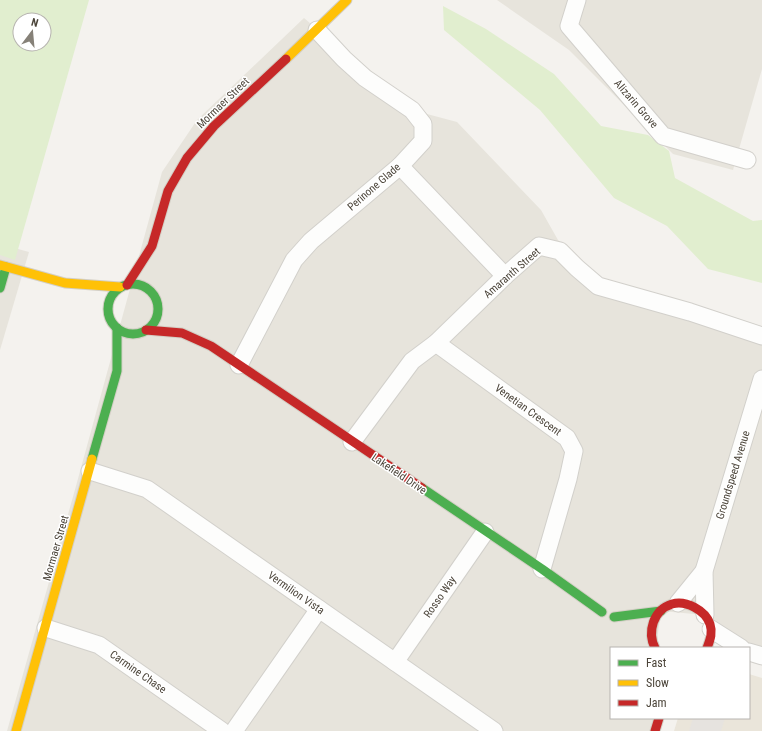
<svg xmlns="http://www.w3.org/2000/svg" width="762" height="731" font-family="'Roboto Condensed',sans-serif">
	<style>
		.residential { fill: #e7e4dc }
		.education { fill: #eae5da }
		.green { fill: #e1eecf; fill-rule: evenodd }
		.parking { fill: #e6e3df }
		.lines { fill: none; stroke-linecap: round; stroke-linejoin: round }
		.street-casing { stroke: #d2d0cb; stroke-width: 19 }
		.fast-casing { stroke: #d3cfc5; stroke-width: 11 }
		.slow-casing { stroke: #d3cfc5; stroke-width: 11 }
		.jam-casing { stroke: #d3cfc5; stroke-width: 11 }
		.street { stroke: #fdfdfc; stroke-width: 17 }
		.fast { stroke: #4caf50; stroke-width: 9 }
		.slow { stroke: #ffc107; stroke-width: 9 }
		.jam { stroke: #c62828; stroke-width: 9 }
		.labels { text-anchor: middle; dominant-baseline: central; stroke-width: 3; stroke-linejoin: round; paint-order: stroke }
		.street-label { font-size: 11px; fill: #4b4439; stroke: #fff }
	</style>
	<rect width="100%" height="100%" fill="#f4f2ee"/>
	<g class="residential">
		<polygon points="497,0 762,0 762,69 733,170 673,154 569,50"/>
		<polygon points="304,18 412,110 457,122 541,210 558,240 598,286 762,336 762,656 705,615 661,611 656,648 611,648 611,718 659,718 655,731 7,731 76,486 162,172 197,120"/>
		<polygon points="0,244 29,252 0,350"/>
	</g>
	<polygon class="education" points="749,674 762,678 762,731 674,731 678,718 749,718"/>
	<g class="green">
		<path d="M0 0H89L15 260 0 255ZM20 20H44V44H20Z"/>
		<polygon points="443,6 486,29 554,74 601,126 648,135 669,151 675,178 753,221 762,220 762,283 708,269 667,226 614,198 540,110 444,30"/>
	</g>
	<polygon class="parking" points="693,718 725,718 721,731 689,731"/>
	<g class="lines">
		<defs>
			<g id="street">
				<polyline points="577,0 569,26 663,136 747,160"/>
				<polyline points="400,166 505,276"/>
				<polyline points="436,343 567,438 574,451 568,479 542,569"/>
				<polyline points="239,365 294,260 311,241 400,166 423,141 423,124 412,110 365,78 344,59 317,30"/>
				<polyline points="352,442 412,361 436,343 505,276 539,246 560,251 577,268 598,286 690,312 762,336"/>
				<polyline points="90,471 147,489 494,731"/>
				<polyline points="678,603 704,571"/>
				<polyline points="705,615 704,571 762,379"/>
				<polyline points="46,628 99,645 222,731"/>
				<polyline points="711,629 741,648"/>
				<polyline points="749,652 762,656"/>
				<polyline points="395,662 485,532"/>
				<polyline points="234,731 319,609"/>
			</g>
			<g id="fast">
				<circle cx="133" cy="309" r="25"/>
				<polyline points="0,288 6,267"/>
				<polyline points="92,459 117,371 117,328"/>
				<polyline points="422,488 542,569 602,612"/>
				<polyline points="614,617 661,611"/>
			</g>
			<g id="slow">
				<polyline points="286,59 347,0"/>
				<polyline points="0,265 65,283 120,287"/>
				<polyline points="16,731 92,459"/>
			</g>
			<g id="jam">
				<polyline points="127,285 152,246 168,191 187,158 214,126 286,59"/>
				<polyline points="146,330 182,333 211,346 422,488"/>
				<path d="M655 648C647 632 653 610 672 604 686 600 705 610 710 624 713 633 710 640 707 648"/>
				<polyline points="655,731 659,718"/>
			</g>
		</defs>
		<use href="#street" class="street-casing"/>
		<use href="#fast" class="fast-casing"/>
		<use href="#slow" class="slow-casing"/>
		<use href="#jam" class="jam-casing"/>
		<use href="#street" class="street"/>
		<use href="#fast" class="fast"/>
		<use href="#slow" class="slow"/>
		<use href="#jam" class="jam"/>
	</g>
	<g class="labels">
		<g class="street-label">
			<text transform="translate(223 103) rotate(-44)">Mormaer Street</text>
			<text transform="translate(636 104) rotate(49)">Alizarin Grove</text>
			<text transform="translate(374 187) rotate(-41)">Perinone Glade</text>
			<text transform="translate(512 273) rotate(-41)">Amaranth Street</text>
			<text transform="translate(528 410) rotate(36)">Venetian Crescent</text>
			<text transform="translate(399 474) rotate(34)">Lakefield Drive</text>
			<text transform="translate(733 475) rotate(-73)">Groundspeed Avenue</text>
			<text transform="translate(56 548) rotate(-74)">Mormaer Street</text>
			<text transform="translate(296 593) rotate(35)">Vermilion Vista</text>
			<text transform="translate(440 597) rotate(-55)">Rosso Way</text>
			<text transform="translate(138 672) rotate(35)">Carmine Chase</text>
		</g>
	</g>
	<rect x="610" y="647" width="140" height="72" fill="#ffffff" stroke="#b7b4b0"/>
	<rect x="618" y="660" width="20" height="6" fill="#4caf50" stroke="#b7b4b0"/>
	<text x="646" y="667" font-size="12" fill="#4b4439">Fast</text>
	<rect x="618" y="680" width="20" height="6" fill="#ffc107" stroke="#b7b4b0"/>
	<text x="646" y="687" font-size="12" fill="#4b4439">Slow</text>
	<rect x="618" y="700" width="20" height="6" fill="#c62828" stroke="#b7b4b0"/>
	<text x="646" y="707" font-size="12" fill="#4b4439">Jam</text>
	<g transform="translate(32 32) rotate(16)"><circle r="19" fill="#ffffff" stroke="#b7b4b0"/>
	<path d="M0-3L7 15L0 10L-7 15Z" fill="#868178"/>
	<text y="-6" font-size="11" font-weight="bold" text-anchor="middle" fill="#4b4439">N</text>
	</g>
</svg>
